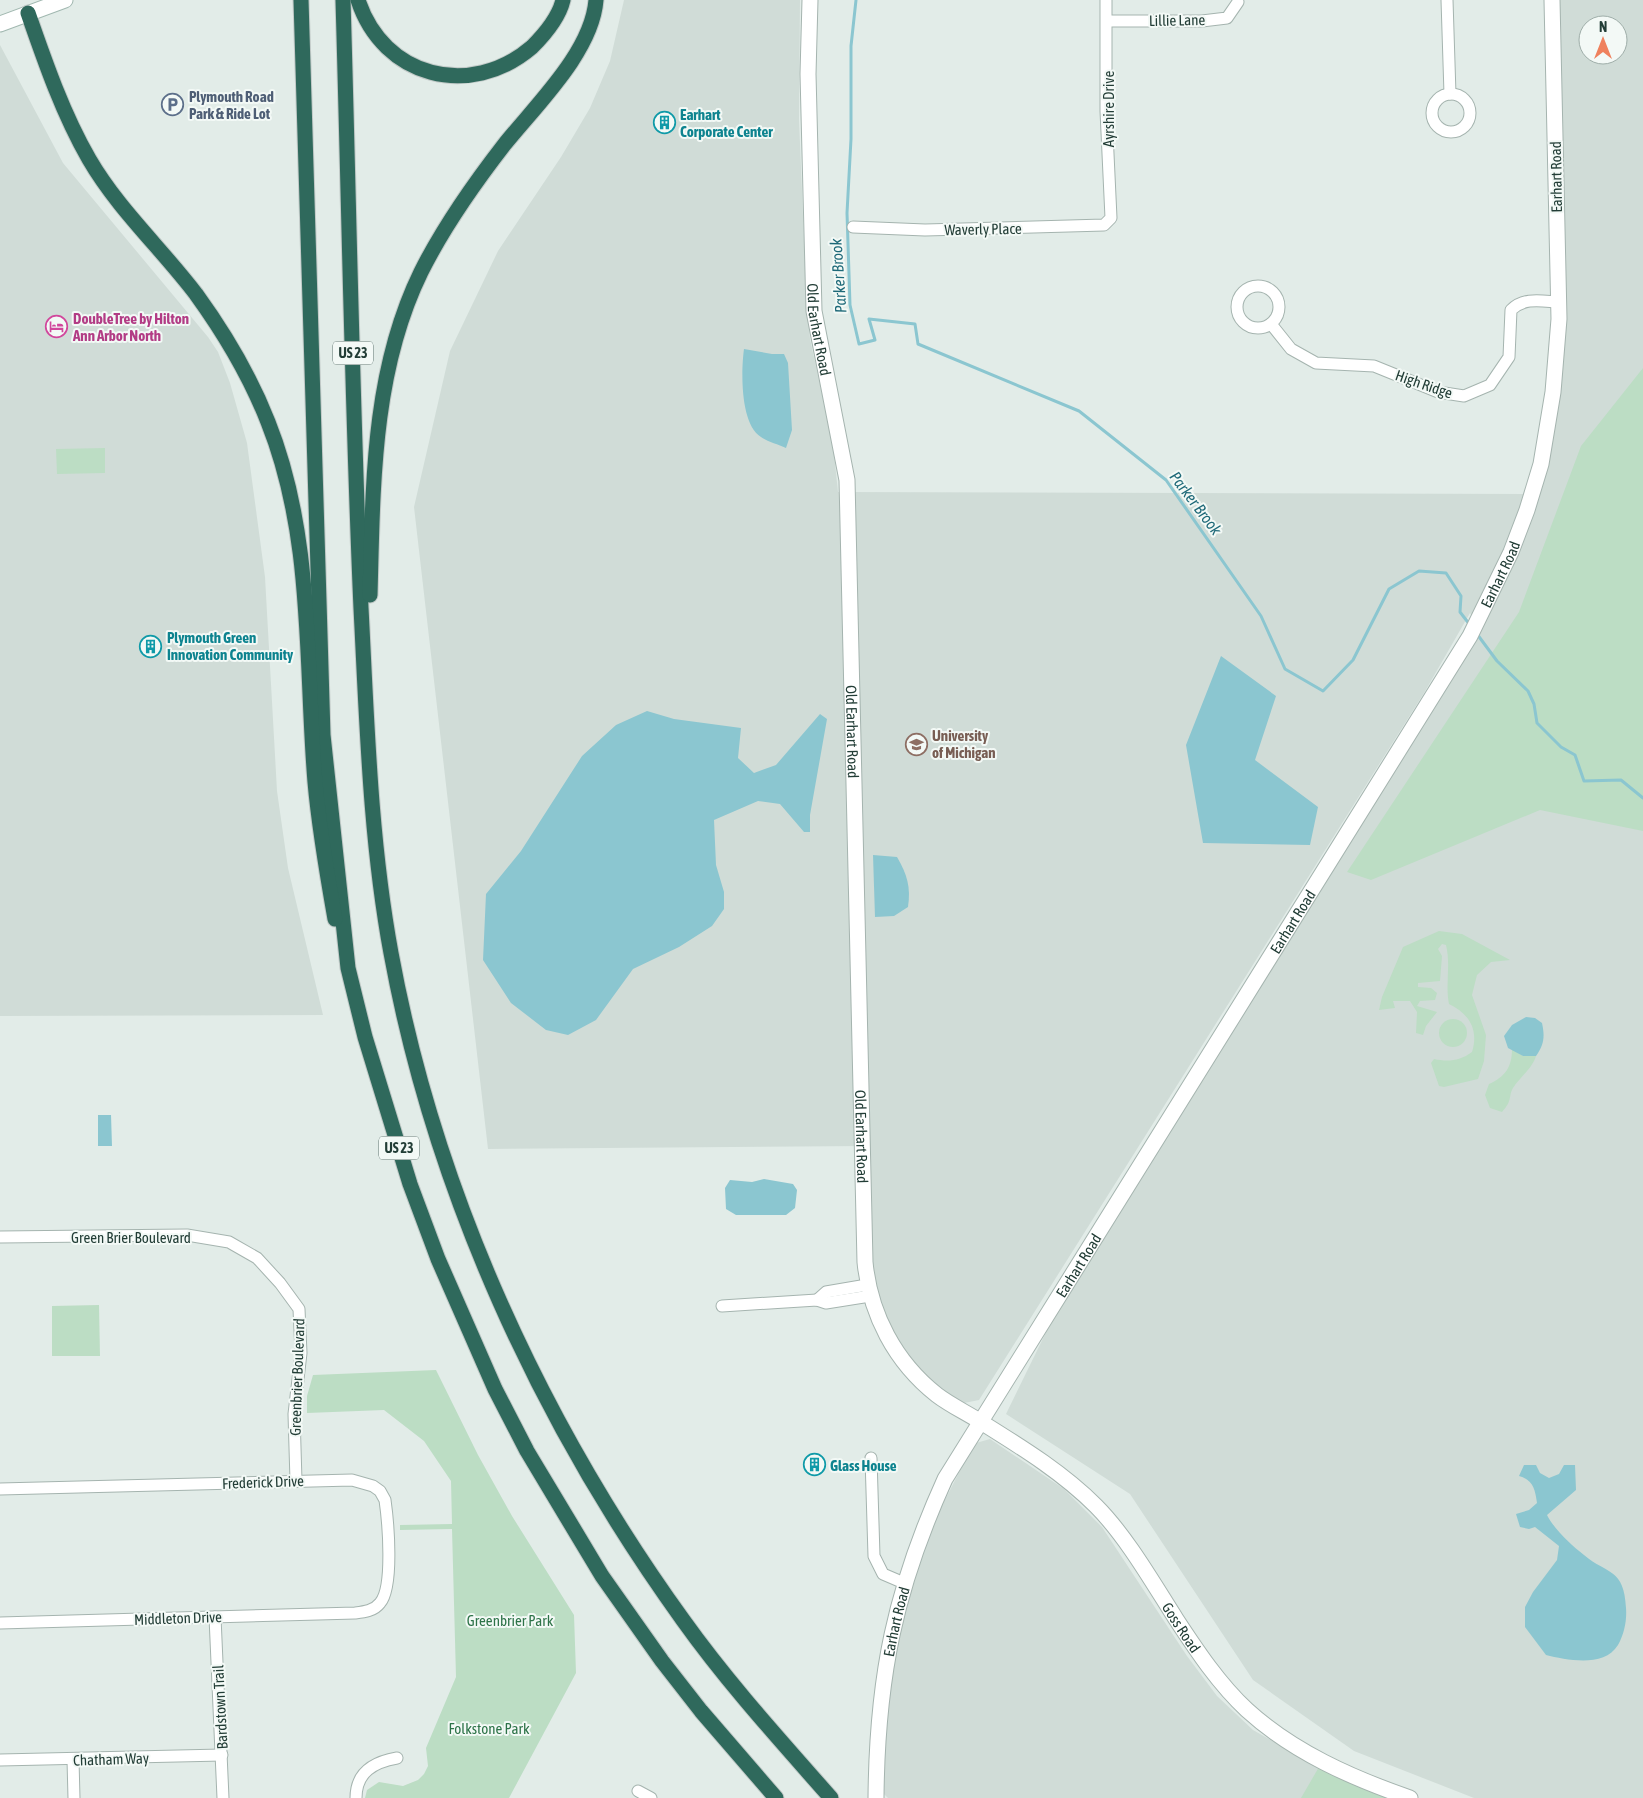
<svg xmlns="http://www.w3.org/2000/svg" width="1643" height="1798" font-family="'Asap Condensed',sans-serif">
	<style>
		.built { fill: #d0dcd7; fill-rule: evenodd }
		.green { fill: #bcddc4 }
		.water { fill: #8bc6d0 }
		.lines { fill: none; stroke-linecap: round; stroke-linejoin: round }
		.stream { stroke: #8bc6d0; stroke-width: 3 }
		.minor-casing { stroke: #a5b4af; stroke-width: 13 }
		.tertiary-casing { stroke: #a5b4af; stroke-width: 17 }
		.secondary-casing { stroke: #a1b8b0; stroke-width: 17 }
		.motorway-casing { stroke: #c1c9c7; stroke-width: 17 }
		.minor { stroke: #fff; stroke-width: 11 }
		.tertiary { stroke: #fff; stroke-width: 15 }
		.secondary { stroke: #fff; stroke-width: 15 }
		.motorway { stroke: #2f695c; stroke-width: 15 }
		.labels { text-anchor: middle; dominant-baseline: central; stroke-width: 4; stroke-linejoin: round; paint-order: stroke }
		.shield { fill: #f3f9f6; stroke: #617570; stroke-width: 1 }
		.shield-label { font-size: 14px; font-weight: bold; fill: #223d36 }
		.street-label { font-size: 15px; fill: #223d36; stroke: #f3f9f6 }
		.service-label { font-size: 15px; font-weight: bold; fill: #4e5e75; stroke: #f3f9f6; text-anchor: start }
		.culture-label { font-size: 15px; font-weight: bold; fill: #0d838f; stroke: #f3f9f6; text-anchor: start }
		.hotel-label { font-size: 15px; font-weight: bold; fill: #b23c85; stroke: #f3f9f6; text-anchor: start }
		.education-label { font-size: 15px; font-weight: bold; fill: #785e54; stroke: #f3f9f6; text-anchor: start }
		.park-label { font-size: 15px; fill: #2d7348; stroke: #f3f9f6 }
		.water-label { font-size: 16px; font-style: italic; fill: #1e6978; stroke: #f3f9f6 }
	</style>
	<rect width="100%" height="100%" fill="#e2ece8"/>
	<g class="built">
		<path d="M624 0H800L799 119 806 289 810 339 833 444 838 492 1536 494 1558 385 1556 0H1643V1798H1474L1354 1751 1253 1680 1130 1494 1006 1414 1054 1316 1480 631 1470 613 1424 693 979 1400 964 1403 935 1387 894 1340 873 1289 865 1146 488 1149 414 507 450 351 498 251 561 157 590 108 610 61ZM1588 25H1618V55H1588Z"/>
		<polygon points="0,45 63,163 208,337 218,352 230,383 247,443 265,577 277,791 288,868 323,1015 0,1016"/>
		<polygon points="990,1439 1064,1489 1102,1527 1187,1656 1217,1696 1253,1730 1319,1767 1390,1798 888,1798 882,1792 883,1733 895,1642 930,1529 968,1455 976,1443"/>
	</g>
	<g class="green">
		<polygon points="1643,368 1643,831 1540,810 1371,880 1347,872 1519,612 1581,446"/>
		<polygon points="105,448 105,473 57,474 56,449"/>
		<path d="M1439 931 1462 934 1510 960 1491 962 1477 975 1472 995 1486 1035 1484 1061 1478 1079 1444 1087 1439 1086 1431 1063 1434 1059C1448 1062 1460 1061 1472 1052 1479 1029 1469 1014 1449 1004 1445 984 1451 966 1446 945L1442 944 1438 949 1442 956 1440 981 1418 983V987L1431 988 1437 993 1435 1000 1420 1001 1417 1006 1437 1012 1426 1026 1423 1035 1416 1033 1417 1012 1410 1001H1393L1395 1008 1379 1010 1382 997 1403 947Z"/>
		<circle cx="1453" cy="1033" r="14"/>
		<path d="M1512 1049 1523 1056H1536C1532 1069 1520 1077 1513 1088 1508 1097 1513 1100 1502 1112L1490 1108 1485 1095 1489 1084C1505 1077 1512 1067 1512 1049Z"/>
		<polygon points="99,1305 100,1356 52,1356 52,1306"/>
		<polygon points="436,1370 478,1455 512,1516 574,1615 576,1673 509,1798 365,1798 367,1790 379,1782 403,1786 418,1780 424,1774 428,1766 426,1748 456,1677 452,1529 400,1530 400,1525 452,1524 451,1481 424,1441 384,1410 307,1413 307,1396 313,1375"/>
		<polygon points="1319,1767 1390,1798 1301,1798"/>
	</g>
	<g class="water">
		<path d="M744 349 772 354H784L788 363 792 430 786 448C778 444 768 442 761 437 740 424 741 371 744 349Z"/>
		<polygon points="1221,656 1276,696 1255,760 1318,807 1310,845 1203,843 1186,745"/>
		<polygon points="647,711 674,719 741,728 738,758 754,773 776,765 820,714 827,719 810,815 810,832 804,832 780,804 758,801 714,820 716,865 724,892 724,909 712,926 679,947 633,969 596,1020 568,1035 546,1030 511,1003 483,960 486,894 521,851 582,756 616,725"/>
		<path d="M873 855 897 857C907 874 911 887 908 907L894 916 875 917Z"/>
		<path d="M1526 1017 1535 1018 1542 1023C1545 1037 1544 1045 1536 1056H1523L1508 1048 1504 1036 1512 1025Z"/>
		<polygon points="98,1115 111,1115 112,1146 98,1146"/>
		<polygon points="764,1179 793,1184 797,1190 795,1208 786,1215 736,1215 726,1209 725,1188 730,1180 752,1182"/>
		<path d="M1524 1465H1536L1540 1473 1549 1478 1559 1474 1564 1465H1575L1576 1490 1547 1515C1554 1529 1571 1545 1584 1555 1608 1575 1624 1568 1626 1608 1627 1621 1624 1634 1618 1645 1604 1668 1567 1660 1546 1655L1525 1627V1607L1533 1592 1557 1560 1559 1546 1535 1527 1529 1529 1520 1527 1516 1514 1529 1510 1537 1503C1535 1489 1533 1480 1519 1476Z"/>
	</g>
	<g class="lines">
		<g class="stream">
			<polyline points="856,0 851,46 851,139 847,213 850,305 859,344 875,340 869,319 915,324 918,344 1079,411 1166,480 1261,616 1285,669 1323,691 1353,660 1389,589 1419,571 1446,573 1461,596 1460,612 1470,625"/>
			<polyline points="1477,634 1497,661 1528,691 1534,704 1537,723 1561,747 1575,755 1584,781 1621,780 1643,798"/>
		</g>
		<defs>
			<g id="minor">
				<polyline points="1447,0 1450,94"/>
				<polyline points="1107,21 1202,21 1227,18 1238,2"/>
				<circle cx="1451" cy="113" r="19"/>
				<polyline points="853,227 925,230 1104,225 1111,218 1106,111 1106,0"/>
				<circle cx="1258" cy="307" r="21"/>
				<path d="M1271 324 1291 349 1316 363 1374 366 1438 392 1464 396 1490 385 1509 357 1511 310C1524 297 1541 301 1558 302"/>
				<polyline points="0,1237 187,1235 229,1242 257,1258 280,1283 299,1309 301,1353 294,1414 296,1481"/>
				<polyline points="817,1300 826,1292 867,1285"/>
				<polyline points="722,1306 817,1300 826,1303 870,1296"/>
				<polyline points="871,1458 874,1556 883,1574 904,1583"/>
				<path d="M0 1489 352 1480 373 1486 380 1491 385 1500C388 1521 394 1587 380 1603 374 1611 364 1612 355 1613L0 1623"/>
				<polyline points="215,1617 223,1798"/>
				<polyline points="0,1760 222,1755"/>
				<polyline points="73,1760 74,1798"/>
				<polyline points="638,1791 651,1798"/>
				<path d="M356 1798C356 1772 374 1762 397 1758"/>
			</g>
			<g id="tertiary">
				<path id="s1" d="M810 0 808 74 814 311 847 480 865 1262C870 1314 895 1362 937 1395 950 1405 967 1413 981 1422 1021 1447 1062 1472 1096 1506 1126 1536 1153 1583 1176 1619 1197 1651 1219 1684 1247 1710 1293 1752 1352 1778 1410 1798"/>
				<path id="s2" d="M876 1798C877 1677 895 1589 945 1479L1470 636 1511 552 1527 510 1541 464 1553 392 1559 319 1552 0"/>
			</g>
			<polyline id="secondary" points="0,24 65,0"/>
			<g id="motorway">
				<polyline points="301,0 323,735 348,968 365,1037 410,1184 438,1259 495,1389 527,1451 602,1576 662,1661 701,1711 776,1798"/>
				<path d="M343 0C349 203 352 405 361 608 367 723 370 839 391 953 435 1193 541 1423 683 1620 728 1683 780 1740 831 1798"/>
				<path d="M358 0C383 77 470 100 532 47 544 35 559 17 563 0"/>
				<path d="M28 13C45 62 63 114 89 159 118 209 161 248 196 294 225 334 250 376 268 422 314 537 305 662 315 782 319 828 327 874 335 919"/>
				<path d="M370 595C373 486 372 372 421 272 444 226 473 185 504 145 536 105 592 52 596 0"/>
			</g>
		</defs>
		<use href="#minor" class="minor-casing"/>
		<use href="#tertiary" class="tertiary-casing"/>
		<use href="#secondary" class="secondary-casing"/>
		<use href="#motorway" class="motorway-casing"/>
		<use href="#minor" class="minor"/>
		<use href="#tertiary" class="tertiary"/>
		<use href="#secondary" class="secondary"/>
		<use href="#motorway" class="motorway"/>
	</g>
	<defs>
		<symbol id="parking-ring" viewBox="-11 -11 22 22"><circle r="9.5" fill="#f3f9f6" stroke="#5c6f8a" stroke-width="1.5"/><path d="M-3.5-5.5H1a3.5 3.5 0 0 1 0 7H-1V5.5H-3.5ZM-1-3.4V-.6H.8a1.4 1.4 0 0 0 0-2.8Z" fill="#5c6f8a"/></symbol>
		<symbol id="building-ring" viewBox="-11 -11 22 22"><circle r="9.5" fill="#f3f9f6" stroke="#0f9aa8" stroke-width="1.5"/><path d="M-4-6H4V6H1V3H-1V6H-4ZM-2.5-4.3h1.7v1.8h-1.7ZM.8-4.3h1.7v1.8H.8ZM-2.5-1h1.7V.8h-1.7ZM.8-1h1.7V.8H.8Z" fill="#0f9aa8"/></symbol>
		<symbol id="hotel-ring" viewBox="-11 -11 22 22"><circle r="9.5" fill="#f3f9f6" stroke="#d1479c" stroke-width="1.5"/><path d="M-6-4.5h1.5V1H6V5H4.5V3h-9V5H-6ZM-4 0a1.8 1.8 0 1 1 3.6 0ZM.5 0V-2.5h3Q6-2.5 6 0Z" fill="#d1479c"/></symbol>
		<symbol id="university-ring" viewBox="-11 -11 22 22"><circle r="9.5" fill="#f3f9f6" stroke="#8d6e63" stroke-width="1.5"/><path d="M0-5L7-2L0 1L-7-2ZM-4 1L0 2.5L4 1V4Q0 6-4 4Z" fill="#8d6e63"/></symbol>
	</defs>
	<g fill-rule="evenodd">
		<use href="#parking-ring" x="160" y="92" width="25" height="25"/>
		<use href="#building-ring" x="652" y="110" width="25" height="25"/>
		<use href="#hotel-ring" x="44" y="314" width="25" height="25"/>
		<use href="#building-ring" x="138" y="634" width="25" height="25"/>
		<use href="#university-ring" x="904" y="732" width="25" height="25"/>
		<use href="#building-ring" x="802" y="1452" width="25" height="25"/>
	</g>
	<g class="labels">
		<g class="shield">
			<rect x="333" y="341.5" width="40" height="23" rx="4"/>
			<rect x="379" y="1136.5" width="40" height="23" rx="4"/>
		</g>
		<g class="shield-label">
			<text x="353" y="353">US 23</text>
			<text x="399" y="1148">US 23</text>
		</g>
		<g class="street-label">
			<text transform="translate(1177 20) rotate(-1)">Lillie Lane</text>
			<text transform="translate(1108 109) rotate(-90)">Ayrshire Drive</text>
			<text transform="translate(1556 177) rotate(-91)">Earhart Road</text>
			<text transform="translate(983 229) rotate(-1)">Waverly Place</text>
			<text stroke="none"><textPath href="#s1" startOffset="330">Old Earhart Road</textPath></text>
			<text transform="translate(1424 384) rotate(19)">High Ridge</text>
			<text stroke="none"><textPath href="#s2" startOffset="1391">Earhart Road</textPath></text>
			<text stroke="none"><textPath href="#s1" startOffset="735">Old Earhart Road</textPath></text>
			<text stroke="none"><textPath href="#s2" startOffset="986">Earhart Road</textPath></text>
			<text stroke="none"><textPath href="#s1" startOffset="1140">Old Earhart Road</textPath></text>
			<text x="131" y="1237">Green Brier Boulevard</text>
			<text stroke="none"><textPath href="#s2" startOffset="581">Earhart Road</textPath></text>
			<text transform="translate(297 1377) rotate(-88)">Greenbrier Boulevard</text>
			<text transform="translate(263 1482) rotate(-2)">Frederick Drive</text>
			<text transform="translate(178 1618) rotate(-2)">Middleton Drive</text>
			<text stroke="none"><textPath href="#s2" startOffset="178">Earhart Road</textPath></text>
			<text stroke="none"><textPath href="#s1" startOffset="1764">Goss Road</textPath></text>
			<text transform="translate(220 1707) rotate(-93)">Bardstown Trail</text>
			<text transform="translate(111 1759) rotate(-2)">Chatham Way</text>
		</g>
		<g class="service-label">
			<text x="189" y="96">Plymouth Road<tspan x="189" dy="17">Park &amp; Ride Lot</tspan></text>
		</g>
		<g class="culture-label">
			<text x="680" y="114">Earhart<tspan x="680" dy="17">Corporate Center</tspan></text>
			<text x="167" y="637">Plymouth Green<tspan x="167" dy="17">Innovation Community</tspan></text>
			<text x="830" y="1465">Glass House</text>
		</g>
		<g class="hotel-label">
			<text x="73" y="318">DoubleTree by Hilton<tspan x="73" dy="17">Ann Arbor North</tspan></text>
		</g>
		<g class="education-label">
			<text x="932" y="735">University<tspan x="932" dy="17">of Michigan</tspan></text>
		</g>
		<g class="park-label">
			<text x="510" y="1620">Greenbrier Park</text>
			<text x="489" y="1728">Folkstone Park</text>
		</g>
		<g class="water-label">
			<text transform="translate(838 276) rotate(-94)">Parker Brook</text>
			<text transform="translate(1196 503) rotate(53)">Parker Brook</text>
		</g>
	</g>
	<g transform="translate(1603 40)"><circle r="24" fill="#f3f9f6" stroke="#9faea9"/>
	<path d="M0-4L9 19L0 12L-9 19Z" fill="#ef815d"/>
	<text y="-8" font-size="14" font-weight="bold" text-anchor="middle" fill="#223d36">N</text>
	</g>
</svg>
